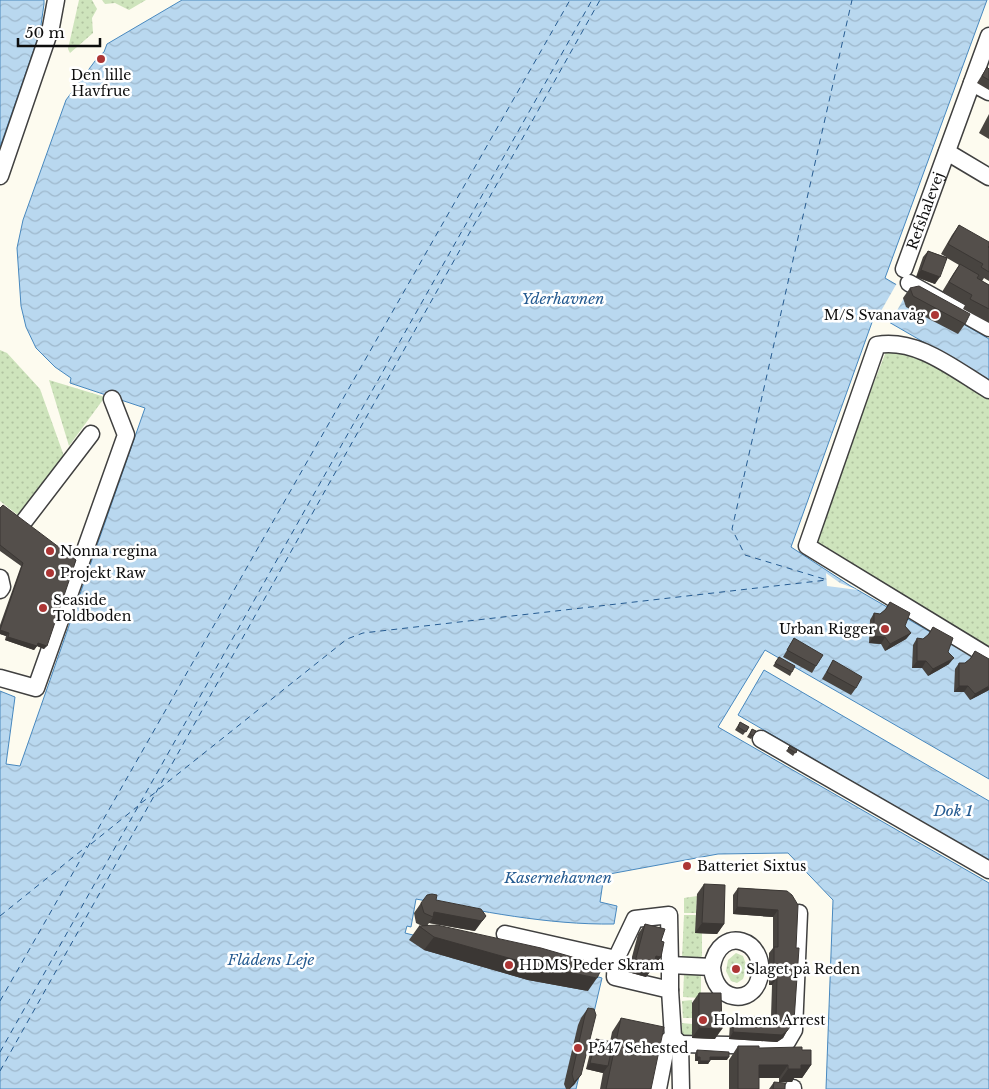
<svg xmlns="http://www.w3.org/2000/svg" width="989" height="1089" font-family="'Libre Baskerville',serif">
	<style>
		.grass { fill: url(#grass-dots) }
		.water { fill: url(#water-waves); stroke: #4888be }
		.pier { fill: #fdfbef }
		.lines { fill: none; stroke-linecap: round; stroke-linejoin: round }
		.ferry { stroke: #255b91; stroke-width: 1; stroke-dasharray: 6 5; stroke-linecap: butt }
		.minor-casing { stroke: #404040; stroke-width: 19 }
		.minor { stroke: #fff; stroke-width: 16 }
		.wall { fill: #484440 }
		.shaded-wall { fill: #3b3734 }
		.building { fill: #544f4b; stroke: #3b3734 }
		.poi-dot { fill: #ad3635; stroke: #fff; stroke-width: 2 }
		.labels { text-anchor: middle; dominant-baseline: central; stroke-width: 5; stroke-linejoin: round; paint-order: stroke }
		.poi-label { font-size: 14px; fill: #0d0d0d; stroke: #fff; text-anchor: start }
		.street-label { font-size: 14px; fill: #0d0d0d; stroke: #fff }
		.water-label { font-size: 15px; font-style: italic; fill: #255b91; stroke: #fff }
	</style>
	<defs>
		<pattern id="grass-dots" width="8" height="8" patternUnits="userSpaceOnUse" patternTransform="scale(1.25)"><rect width="8" height="8" fill="#cee4bc"/><path d="M2 2h.1M6 6h.1" fill="none" stroke="#b0c2a0" stroke-width="1.8" stroke-linecap="round"/></pattern>
		<pattern id="water-waves" width="16" height="10" patternUnits="userSpaceOnUse" patternTransform="scale(1.25)"><rect width="16" height="10" fill="#b9d8ef"/><path d="M0 5q4-4 8 0t8 0" fill="none" stroke="#9eb8cc"/></pattern>
	</defs>
	<rect width="100%" height="100%" fill="#fdfbef"/>
	<g class="grass">
		<polygon points="79,0 92,0 97,9 92,18 93,33 70,53 68,49"/>
		<polygon points="102,0 146,0 129,10 115,3 105,4"/>
		<polygon points="887,349 910,349 989,396 989,649 815,544 815,534"/>
		<polygon points="0,350 7,353 40,389 64,456 19,516 0,501"/>
		<polygon points="49,380 105,397 69,446"/>
		<polygon points="697,896 696,913 684,913 684,898"/>
		<polygon points="684,915 696,915 702,934 702,956 700,959 682,958"/>
		<polygon points="736,953 743,956 747,967 743,979 737,983 731,981 726,971 728,960"/>
		<polygon points="684,974 701,974 701,998 683,997"/>
		<polygon points="692,1000 692,1018 683,1018 682,1001"/>
		<polygon points="682,1023 692,1024 692,1038 682,1038"/>
	</g>
	<g class="water">
		<polygon points="0,0 44,0 44,4 40,32 0,147"/>
		<path d="M182 0H987L885 278 989 339V380L875 314 791 547 849 585 989 666V779L765 650 718 727 989 883V1089H826L833 900 788 853 718 854 604 875 600 902 617 906 614 924C547 925 481 911 416 899L411 927 407 926 405 933 417 936 422 929 602 978 576 1089H0V691L15 697 6 764 20 766 145 408 70 383 71 378 55 367 36 348 26 327 21 306 17 248 23 220 66 100 98 57 104 52 107 44Z"/>
		<polygon points="764,670 989,801 989,861 738,715"/>
	</g>
	<g class="pier">
		<polygon points="897,283 909,289 889,325 877,318"/>
		<polygon points="826,573 840,583 858,590 827,586"/>
	</g>
	<g class="lines">
		<g class="ferry">
			<polyline points="824,579 745,555 732,529 852,0"/>
			<polyline points="159,789 347,639 363,633 827,580"/>
			<polyline points="141,803 156,792"/>
			<polyline points="91,844 138,806"/>
			<polyline points="0,916 87,846"/>
			<polyline points="0,1001 570,0"/>
			<polyline points="0,1052 592,0"/>
			<polyline points="0,1071 600,0"/>
		</g>
		<defs>
			<g id="minor">
				<polyline points="972,83 989,92"/>
				<polyline points="947,152 989,177"/>
				<polyline points="0,176 51,27 56,0"/>
				<path id="s1" d="M904 269 989 36"/>
				<polyline points="909,283 989,328"/>
				<path d="M989 390C955 370 918 338 877 345L807 546 989 657"/>
				<polyline points="22,524 91,434"/>
				<polyline points="0,578 2,587 0,590"/>
				<polyline points="0,678 36,688 126,435 112,399"/>
				<polyline points="761,739 989,870"/>
				<polyline points="505,934 616,959"/>
				<polyline points="670,965 669,915 635,919 616,959 615,977 670,990 673,1037 680,1044 681,1089"/>
				<path d="M670 990V965L712 967C719 923 769 939 759 979 752 1006 714 1002 712 967"/>
				<polyline points="680,1044 779,1046 787,1042 794,1030 799,913"/>
				<polyline points="658,1089 667,1042 673,1037"/>
				<polyline points="793,1089 793,1088"/>
			</g>
		</defs>
		<use href="#minor" class="minor-casing"/>
		<use href="#minor" class="minor"/>
	</g>
	<g class="wall">
		<polygon points="987,67 989,69 989,90 977,83"/>
		<polygon points="989,114 989,139 979,133"/>
		<polygon points="959,225 989,248 989,281 984,278 982,281 989,285 989,323 963,309 965,305 942,292 953,274 959,265 947,258 935,284 916,277 923,257 928,251 946,257 941,254 952,235"/>
		<polygon points="910,288 965,324 958,334 906,307 903,298"/>
		<polygon points="0,508 76,560 44,649 37,646 34,650 5,640 6,636 0,634 0,625 21,566 0,551"/>
		<polygon points="890,602 905,626 911,633 906,639 885,651 881,644 869,643 870,620 874,613 880,614 884,611"/>
		<polygon points="933,627 948,652 949,664 928,676 922,668 912,668 913,645 917,638 923,639 927,636"/>
		<polygon points="794,638 816,666 812,673 783,657"/>
		<polygon points="975,651 989,690 970,700 964,692 954,692 955,669 959,663 965,663 969,660"/>
		<polygon points="779,657 792,672 790,676 773,666"/>
		<polygon points="833,660 856,688 851,695 822,679"/>
		<polygon points="740,722 749,727 743,735 735,730"/>
		<polygon points="752,729 756,731 751,739 747,737"/>
		<polygon points="790,746 797,750 793,756 786,751"/>
		<polygon points="704,884 724,924 717,934 695,933 697,894"/>
		<polygon points="738,888 787,891 787,1031 783,1038 777,1042 729,1039 730,1022 734,1016 771,1017 772,985 769,985 769,953 773,948 773,917 733,914 733,895"/>
		<polygon points="436,900 475,931 429,923 427,926 588,991 528,980 424,950 409,940 419,926 422,926 416,923 414,913 421,903"/>
		<polygon points="645,924 661,941 661,957 646,977 628,972 638,934"/>
		<polygon points="699,993 715,1039 692,1038 692,1003"/>
		<polygon points="588,1008 581,1075 570,1089 566,1089 564,1084 578,1025 581,1018"/>
		<polygon points="621,1018 651,1089 600,1089 603,1073 586,1069 592,1045 596,1039 610,1042 612,1032"/>
		<polygon points="738,1046 759,1048 802,1050 811,1065 802,1078 794,1078 792,1082 779,1082 779,1078 759,1078 759,1089 729,1089 729,1060"/>
		<polygon points="697,1050 727,1060 710,1060 708,1064 698,1064 698,1061 695,1061 695,1054"/>
		<polygon points="774,1082 785,1089 769,1089"/>
	</g>
	<g class="shaded-wall">
		<polygon points="921,270 940,277 935,284 916,277"/>
		<polygon points="0,630 9,633 6,636 0,634"/>
		<polygon points="911,633 906,639 885,651 890,644"/>
		<polygon points="874,636 885,637 881,644 869,643"/>
		<polygon points="8,637 38,643 47,646 44,649 37,646 34,650 5,640"/>
		<polygon points="954,658 949,664 928,676 933,669"/>
		<polygon points="917,661 926,661 922,668 912,668"/>
		<polygon points="959,686 968,686 964,692 954,692"/>
		<polygon points="989,686 989,690 970,700 975,694"/>
		<polygon points="737,907 778,910 773,917 733,914"/>
		<polygon points="434,912 486,916 475,931 429,923 433,917"/>
		<polygon points="702,923 724,924 717,934 695,933"/>
		<polygon points="434,937 597,978 588,991 528,980 424,950"/>
		<polygon points="656,956 661,957 646,977 628,972 635,962"/>
		<polygon points="777,978 772,985 769,985 774,979"/>
		<polygon points="699,1028 722,1029 715,1039 692,1038"/>
		<polygon points="787,1031 783,1038 777,1042 729,1039 733,1032"/>
		<polygon points="697,1057 700,1057 698,1061 695,1061"/>
		<polygon points="710,1057 729,1057 727,1060 708,1060"/>
		<polygon points="700,1061 710,1061 708,1064 698,1064"/>
		<polygon points="590,1063 608,1066 603,1073 586,1069"/>
		<polygon points="759,1065 788,1065 779,1078 750,1078"/>
		<polygon points="801,1065 811,1065 802,1078 794,1078 792,1082 779,1082 788,1069"/>
		<polygon points="581,1075 574,1085 569,1089 574,1082"/>
	</g>
	<g class="building">
		<polygon points="987,67 989,69 989,80 982,76"/>
		<polygon points="959,225 989,242 989,246 988,247 989,248 989,272 981,267 983,264 948,244"/>
		<polygon points="928,251 947,258 940,277 921,270"/>
		<polygon points="960,264 979,275 977,278 989,285 989,309 970,299 972,295 949,282"/>
		<polygon points="919,286 970,314 965,324 913,296 910,288"/>
		<polygon points="3,505 76,560 47,646 38,643 37,646 8,637 9,633 0,630 23,563 0,545 0,508"/>
		<polygon points="890,602 910,613 905,626 911,633 890,644 885,637 874,636 874,613 880,614 886,609"/>
		<polygon points="933,627 953,638 948,652 954,658 933,669 926,661 917,661 917,638 923,639 929,634"/>
		<polygon points="794,638 823,655 816,666 787,650"/>
		<polygon points="975,651 989,659 989,686 975,694 968,686 959,686 959,663 965,663 971,658"/>
		<polygon points="779,657 795,666 792,672 775,663"/>
		<polygon points="833,660 862,677 856,688 827,672"/>
		<polygon points="740,722 749,727 746,732 738,727"/>
		<polygon points="752,729 756,731 753,736 750,734"/>
		<polygon points="790,746 797,750 796,753 788,748"/>
		<polygon points="704,884 725,885 724,924 702,923"/>
		<polygon points="738,888 787,891 792,895 798,905 796,948 799,948 794,1021 787,1031 782,1035 733,1032 734,1016 776,1017 777,978 774,979 774,947 778,947 778,910 737,907"/>
		<polygon points="432,894 437,895 436,900 481,909 486,916 482,921 434,912 433,917 424,913 421,903 427,895"/>
		<polygon points="645,924 665,929 661,941 664,942 661,957 656,956 653,967 635,962"/>
		<polygon points="437,925 541,948 600,965 600,972 597,978 537,966 434,937 419,926"/>
		<polygon points="699,993 721,993 722,1029 699,1028"/>
		<polygon points="588,1008 594,1009 596,1015 581,1075 574,1082 572,1074 585,1015"/>
		<polygon points="621,1018 664,1027 651,1089 606,1089"/>
		<polygon points="596,1039 613,1042 608,1066 590,1063"/>
		<polygon points="738,1046 759,1046 759,1048 802,1047 802,1050 811,1050 811,1065 801,1065 801,1069 788,1069 788,1065 759,1065 759,1089 738,1089"/>
		<polygon points="697,1050 729,1052 729,1057 710,1057 710,1061 700,1061 700,1057 697,1057"/>
		<polygon points="774,1082 785,1083 785,1089 773,1089"/>
	</g>
	<g class="poi-dot">
		<circle cx="101" cy="59" r="5"/>
		<circle cx="935" cy="315" r="5"/>
		<circle cx="50" cy="551" r="5"/>
		<circle cx="50" cy="573" r="5"/>
		<circle cx="43" cy="608" r="5"/>
		<circle cx="885" cy="629" r="5"/>
		<circle cx="687" cy="866" r="5"/>
		<circle cx="509" cy="965" r="5"/>
		<circle cx="736" cy="969" r="5"/>
		<circle cx="703" cy="1020" r="5"/>
		<circle cx="578" cy="1048" r="5"/>
	</g>
	<g class="labels">
		<g class="poi-label">
			<text x="101" y="75" text-anchor="middle">Den lille<tspan x="101" dy="16">Havfrue</tspan></text>
			<text x="925" y="315" text-anchor="end">M/S Svanavåg</text>
			<text x="60" y="551">Nonna regina</text>
			<text x="60" y="573">Projekt Raw</text>
			<text x="53" y="600">Seaside<tspan x="53" dy="16">Toldboden</tspan></text>
			<text x="875" y="629" text-anchor="end">Urban Rigger</text>
			<text x="697" y="866">Batteriet Sixtus</text>
			<text x="519" y="965">HDMS Peder Skram</text>
			<text x="746" y="969">Slaget på Reden</text>
			<text x="713" y="1020">Holmens Arrest</text>
			<text x="588" y="1048">P547 Sehested</text>
		</g>
		<g class="street-label">
			<text stroke="none"><textPath href="#s1" startOffset="62">Refshalevej</textPath></text>
		</g>
		<g class="water-label">
			<text x="563" y="298">Yderhavnen</text>
			<text x="953" y="810">Dok 1</text>
			<text x="558" y="877">Kasernehavnen</text>
			<text x="271" y="959">Flådens Leje</text>
		</g>
	</g>
	<path d="M18 38v8h82v-8" fill="none" stroke="#0d0d0d" stroke-width="2.5"/>
	<text x="25" y="38" font-size="15" fill="#0d0d0d" stroke="#ffffff" stroke-width="4" paint-order="stroke">50 m</text>
</svg>
